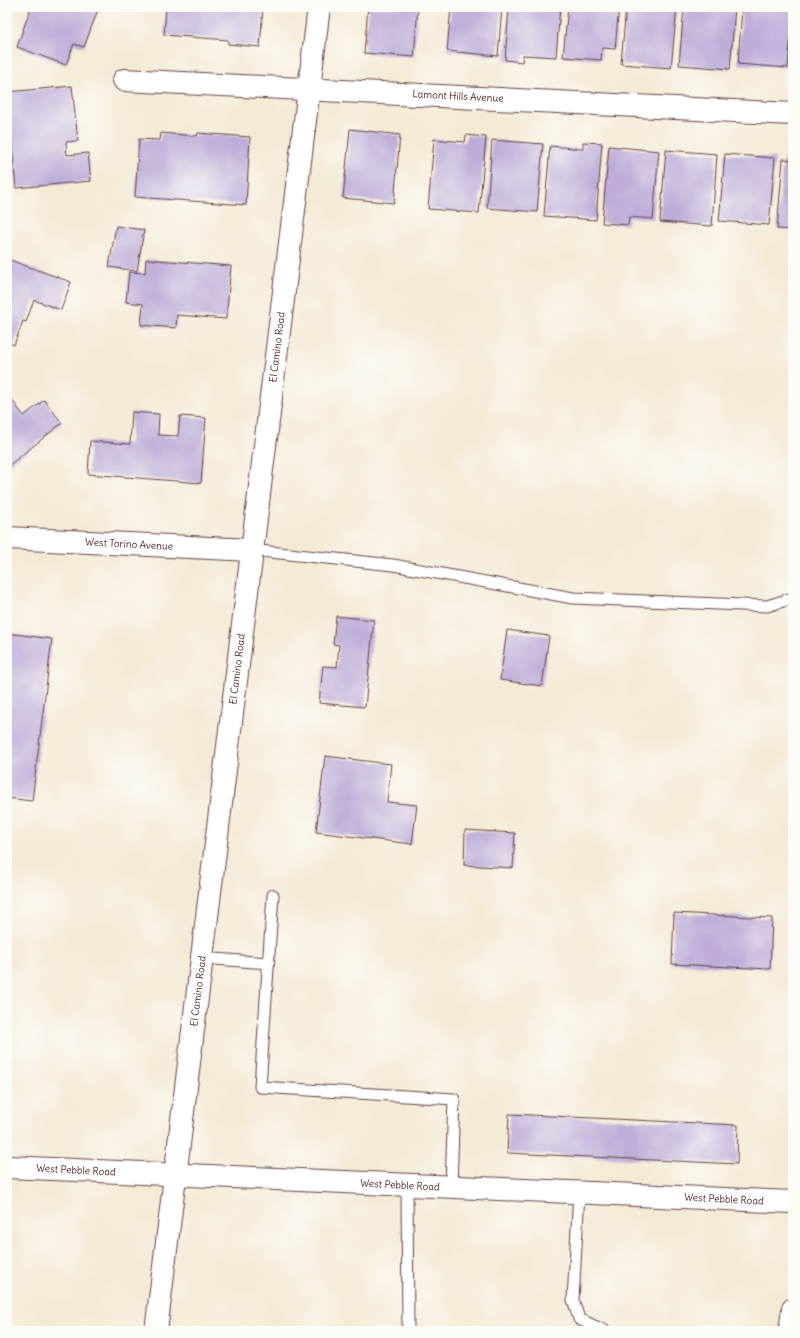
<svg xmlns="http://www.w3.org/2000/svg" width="800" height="1338" font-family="Delius,sans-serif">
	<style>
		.building { fill: #bdadd8 }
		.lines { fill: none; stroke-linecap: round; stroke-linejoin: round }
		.service-casing { stroke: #643e45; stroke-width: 13 }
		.minor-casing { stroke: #643e45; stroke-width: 24 }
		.service { stroke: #fff; stroke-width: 11 }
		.minor { stroke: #fff; stroke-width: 22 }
		.labels { text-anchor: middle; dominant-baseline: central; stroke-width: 3; stroke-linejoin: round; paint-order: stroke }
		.street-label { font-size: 10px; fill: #4a1f2b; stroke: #fdfcf7 }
	</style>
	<rect width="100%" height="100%" fill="#fdfcf7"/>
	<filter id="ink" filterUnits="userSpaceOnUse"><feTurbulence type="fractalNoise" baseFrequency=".025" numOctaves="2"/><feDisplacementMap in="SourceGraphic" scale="8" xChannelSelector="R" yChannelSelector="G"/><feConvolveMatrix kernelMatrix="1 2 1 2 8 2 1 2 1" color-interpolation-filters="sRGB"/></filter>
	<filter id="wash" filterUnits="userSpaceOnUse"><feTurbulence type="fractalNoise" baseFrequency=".012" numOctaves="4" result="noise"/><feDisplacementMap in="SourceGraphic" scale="16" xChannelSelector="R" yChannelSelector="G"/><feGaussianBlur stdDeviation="0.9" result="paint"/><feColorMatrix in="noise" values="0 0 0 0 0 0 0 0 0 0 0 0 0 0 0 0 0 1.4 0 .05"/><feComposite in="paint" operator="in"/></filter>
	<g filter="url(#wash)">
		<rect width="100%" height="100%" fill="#f4ebd6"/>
		<g id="blocks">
			<g class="building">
				<polygon points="31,7 99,7 84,47 74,44 66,65 17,47"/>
				<polygon points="166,7 263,7 260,47 228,44 228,40 164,35"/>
				<polygon points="368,7 418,7 414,57 364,53"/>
				<polygon points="451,7 502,7 498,56 447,51"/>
				<polygon points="509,7 560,7 556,57 523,55 522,62 505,60"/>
				<polygon points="568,7 619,7 615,49 602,48 601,60 563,57"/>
				<polygon points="626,7 677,7 671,68 621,64"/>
				<polygon points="684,7 735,7 730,69 679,65"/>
				<polygon points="742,7 793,7 788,68 738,64"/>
				<polygon points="72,86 78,141 66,142 67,155 88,153 91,181 16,188 7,92"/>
				<polygon points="350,129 400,135 394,203 343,198"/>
				<polygon points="161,133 197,136 198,133 250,137 246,205 135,197 139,139 160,140"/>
				<polygon points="466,135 486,137 479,213 428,209 434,139 465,142"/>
				<polygon points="492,140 543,144 537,212 487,208"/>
				<polygon points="583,142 602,143 596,220 544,216 550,146 583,149"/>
				<polygon points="609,146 659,151 653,219 629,217 628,225 602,223"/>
				<polygon points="666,150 717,154 712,226 660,222"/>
				<polygon points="725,154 775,158 769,225 719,221"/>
				<polygon points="783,159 793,160 793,230 777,229"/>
				<polygon points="116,226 144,230 137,271 109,267"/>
				<polygon points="7,259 71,282 61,310 34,300 26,322 23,321 14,345 7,342"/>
				<polygon points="146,259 231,266 226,319 177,315 176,328 141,325 143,304 126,302 129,272 145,273"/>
				<polygon points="7,394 24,416 44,400 62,423 7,467"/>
				<polygon points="132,412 159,414 158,435 178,436 180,416 206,418 201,483 88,474 90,441 130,444"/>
				<polygon points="336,616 374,620 365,707 319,703 323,666 337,667 339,645 333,644"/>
				<polygon points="507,630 549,636 542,686 500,680"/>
				<polygon points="7,633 52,639 32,801 7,798"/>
				<polygon points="325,756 391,764 387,802 417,805 412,844 316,832"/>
				<polygon points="465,830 515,833 513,868 464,865"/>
				<polygon points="674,913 772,918 770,969 672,964"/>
				<polygon points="509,1114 738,1125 737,1164 507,1153"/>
			</g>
		</g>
	</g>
	<g filter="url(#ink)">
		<use href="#blocks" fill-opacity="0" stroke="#643e45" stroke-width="1"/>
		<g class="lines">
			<defs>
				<g id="service">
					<polyline points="251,550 393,565 573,598 767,606 793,598"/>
					<polyline points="273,895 260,1087 454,1099 451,1187"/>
					<polyline points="202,958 268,963"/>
					<polyline points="407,1185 408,1331"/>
					<polyline points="579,1193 573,1300 579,1319 605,1331"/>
				</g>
				<g id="minor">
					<polyline points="124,80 793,114"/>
					<polyline points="7,538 251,550"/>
					<polyline points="7,1167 793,1202"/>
					<polyline points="156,1331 319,7"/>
					<polyline points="790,1331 793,1309"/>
				</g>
			</defs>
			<use href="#service" class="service-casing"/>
			<use href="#minor" class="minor-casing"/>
			<use href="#service" class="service"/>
			<use href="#minor" class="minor"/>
		</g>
	</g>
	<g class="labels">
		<g class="street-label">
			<text transform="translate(458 96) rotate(3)">Lamont Hills Avenue</text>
			<text transform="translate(277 347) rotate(-83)">El Camino Road</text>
			<text transform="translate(129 544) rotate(3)">West Torino Avenue</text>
			<text transform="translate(237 669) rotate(-83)">El Camino Road</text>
			<text transform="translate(198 991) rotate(-83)">El Camino Road</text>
			<text transform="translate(76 1170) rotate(3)">West Pebble Road</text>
			<text transform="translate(400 1185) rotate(3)">West Pebble Road</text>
			<text transform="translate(724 1199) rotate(3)">West Pebble Road</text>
		</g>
	</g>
	<rect width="800" height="1338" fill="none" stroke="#fdfcf7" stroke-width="24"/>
</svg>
